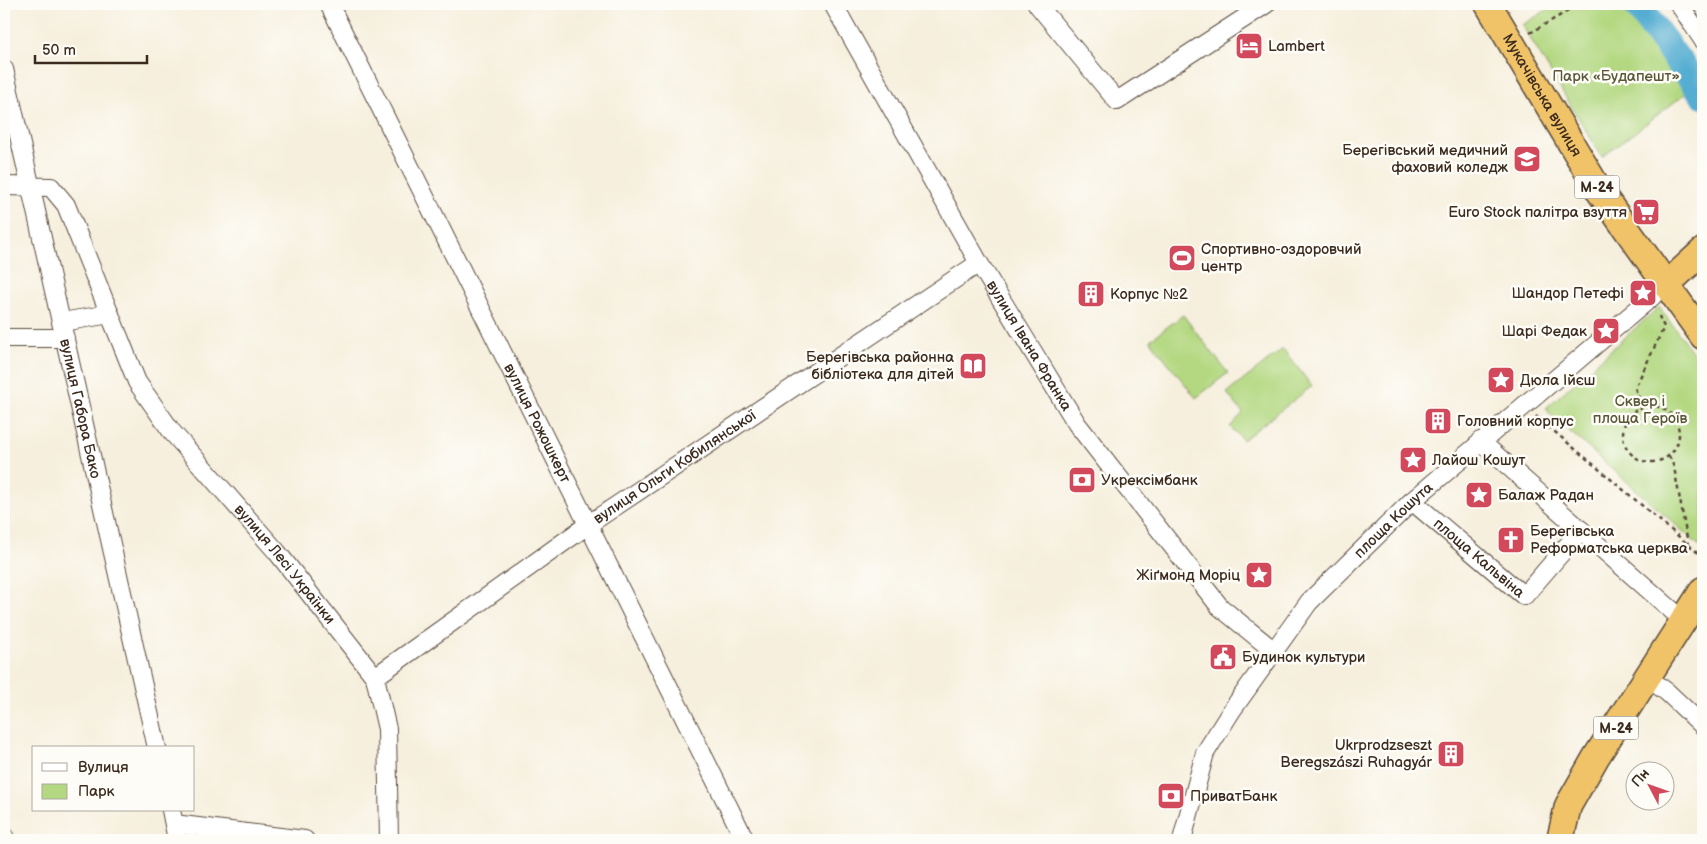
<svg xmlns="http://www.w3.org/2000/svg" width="1707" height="844" font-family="'Balsamiq Sans',sans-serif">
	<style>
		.park { fill: #b3d881; stroke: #778150 }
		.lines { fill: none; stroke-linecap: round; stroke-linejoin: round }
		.river { stroke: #55add2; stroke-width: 28 }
		.minor-casing { stroke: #57483b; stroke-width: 20 }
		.highway-casing { stroke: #57483b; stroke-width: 29 }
		.path { stroke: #57483b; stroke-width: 2.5; stroke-dasharray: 4 4; stroke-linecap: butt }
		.minor { stroke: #fff; stroke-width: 18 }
		.highway { stroke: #f0c369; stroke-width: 26 }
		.labels { text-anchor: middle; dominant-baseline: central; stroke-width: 5; stroke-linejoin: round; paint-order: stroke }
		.shield { fill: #fdfcf7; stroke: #75695f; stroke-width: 1 }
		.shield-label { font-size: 14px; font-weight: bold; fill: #3b2a1e }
		.poi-label { font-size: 15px; fill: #3b2a1e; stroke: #fdfcf7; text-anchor: start }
		.park-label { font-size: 15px; fill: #595637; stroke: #fdfcf7 }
		.street-label { font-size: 15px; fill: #3b2a1e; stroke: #fdfcf7 }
	</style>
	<rect width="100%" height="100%" fill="#fdfcf7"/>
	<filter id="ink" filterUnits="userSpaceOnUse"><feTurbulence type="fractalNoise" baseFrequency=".02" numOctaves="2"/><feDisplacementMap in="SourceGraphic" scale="10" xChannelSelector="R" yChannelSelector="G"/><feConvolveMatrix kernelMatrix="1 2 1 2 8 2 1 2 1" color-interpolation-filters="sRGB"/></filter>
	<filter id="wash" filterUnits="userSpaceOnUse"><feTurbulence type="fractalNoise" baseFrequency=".0096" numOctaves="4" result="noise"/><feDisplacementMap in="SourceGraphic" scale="20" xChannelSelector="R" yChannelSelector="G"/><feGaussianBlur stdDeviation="1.12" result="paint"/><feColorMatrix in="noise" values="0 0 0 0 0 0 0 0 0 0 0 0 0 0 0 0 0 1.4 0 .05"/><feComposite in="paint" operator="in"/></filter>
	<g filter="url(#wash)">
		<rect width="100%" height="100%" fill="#f6efdd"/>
		<g class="park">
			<polygon points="1557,4 1629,4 1693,88 1602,157 1522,25"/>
			<polygon points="1659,307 1703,366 1703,549 1550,414 1546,408"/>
			<polygon points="1183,315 1228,373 1196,398 1150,340"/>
			<polygon points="1283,349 1312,386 1243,440 1230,427 1243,413 1227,393"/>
		</g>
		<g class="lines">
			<polyline class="river" points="1636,4 1703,94"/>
		</g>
	</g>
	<g filter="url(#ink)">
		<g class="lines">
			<defs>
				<g id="minor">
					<path id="s1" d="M329 4 745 840"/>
					<path id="s2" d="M833 4 979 263 1077 424 1220 607 1274 651"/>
					<polyline points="1037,4 1117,101 1266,4"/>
					<polyline points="1679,4 1703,40"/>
					<path id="s3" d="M4 69 157 748"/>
					<path id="s4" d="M4 186 51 187 66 205 137 382 172 432 277 552 375 677 387 729 389 840"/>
					<polyline points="62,322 110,314"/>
					<polyline points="4,338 65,338"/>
					<polyline points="1480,441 1684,621"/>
					<path id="s5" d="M1412 501 1524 596 1581 530"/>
					<path id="s6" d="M375 677 589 524 979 263"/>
					<polyline points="1648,678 1667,692 1703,726"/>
					<polyline points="171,810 177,840"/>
					<polyline points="174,824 305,840"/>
					<polyline points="4,836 5,840"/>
					<path id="s7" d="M1182 840 1205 753 1232 710 1309 602 1412 501 1653 296"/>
				</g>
				<g id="highway">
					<path id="s8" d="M1488 4 1600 192 1703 336"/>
					<polyline points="1666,285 1703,251"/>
					<polyline points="1560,840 1568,806 1596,757 1703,590"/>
				</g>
			</defs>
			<use href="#minor" class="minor-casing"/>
			<use href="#highway" class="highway-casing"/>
			<g class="path">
				<polyline points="1621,10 1631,4"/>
				<polyline points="1530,33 1580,4"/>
				<circle cx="1651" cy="434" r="28"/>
				<polyline points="1642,407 1635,388 1664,327 1658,314"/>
				<polyline points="1536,416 1703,557"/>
				<polyline points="1669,456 1674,467 1688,544"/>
			</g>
			<use href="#minor" class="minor"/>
			<use href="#highway" class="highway"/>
		</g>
	</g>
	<defs>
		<symbol id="hotel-square" viewBox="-11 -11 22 22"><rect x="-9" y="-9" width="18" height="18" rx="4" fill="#d1495b" stroke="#fdfcf7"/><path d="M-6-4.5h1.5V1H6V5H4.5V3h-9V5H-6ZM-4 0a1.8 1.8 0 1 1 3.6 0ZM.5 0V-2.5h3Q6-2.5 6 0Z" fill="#fff"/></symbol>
		<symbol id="university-square" viewBox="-11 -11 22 22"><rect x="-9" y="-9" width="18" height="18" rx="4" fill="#d1495b" stroke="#fdfcf7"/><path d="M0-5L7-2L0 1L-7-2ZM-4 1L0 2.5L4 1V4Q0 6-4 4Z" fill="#fff"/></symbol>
		<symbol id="supermarket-square" viewBox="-11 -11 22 22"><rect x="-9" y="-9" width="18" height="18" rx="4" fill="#d1495b" stroke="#fdfcf7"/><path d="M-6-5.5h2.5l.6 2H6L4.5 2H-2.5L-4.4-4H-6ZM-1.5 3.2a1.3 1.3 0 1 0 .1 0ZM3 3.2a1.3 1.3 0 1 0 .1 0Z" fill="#fff"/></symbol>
		<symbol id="stadium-square" viewBox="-11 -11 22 22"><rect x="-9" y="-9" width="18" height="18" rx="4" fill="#d1495b" stroke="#fdfcf7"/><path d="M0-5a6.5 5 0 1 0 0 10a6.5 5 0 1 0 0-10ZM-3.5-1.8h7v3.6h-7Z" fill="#fff"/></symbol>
		<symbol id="sight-square" viewBox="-11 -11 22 22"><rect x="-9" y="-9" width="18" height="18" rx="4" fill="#d1495b" stroke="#fdfcf7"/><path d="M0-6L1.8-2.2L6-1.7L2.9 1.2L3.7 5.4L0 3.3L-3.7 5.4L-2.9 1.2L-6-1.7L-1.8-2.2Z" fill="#fff"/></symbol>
		<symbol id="building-square" viewBox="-11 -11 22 22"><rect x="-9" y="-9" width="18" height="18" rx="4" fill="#d1495b" stroke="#fdfcf7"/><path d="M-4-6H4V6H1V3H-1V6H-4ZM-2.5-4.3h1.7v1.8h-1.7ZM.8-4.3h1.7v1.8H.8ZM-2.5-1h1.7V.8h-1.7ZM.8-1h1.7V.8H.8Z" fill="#fff"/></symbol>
		<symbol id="library-square" viewBox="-11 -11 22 22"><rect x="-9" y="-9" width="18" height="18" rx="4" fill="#d1495b" stroke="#fdfcf7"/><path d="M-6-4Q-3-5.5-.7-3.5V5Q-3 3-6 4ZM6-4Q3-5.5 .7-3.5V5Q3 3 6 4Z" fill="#fff"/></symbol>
		<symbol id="bank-square" viewBox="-11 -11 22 22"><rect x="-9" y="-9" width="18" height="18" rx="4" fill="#d1495b" stroke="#fdfcf7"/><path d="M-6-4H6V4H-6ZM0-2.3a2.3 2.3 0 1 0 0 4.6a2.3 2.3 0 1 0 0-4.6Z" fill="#fff"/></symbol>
		<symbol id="church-square" viewBox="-11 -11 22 22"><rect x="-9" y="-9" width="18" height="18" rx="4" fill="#d1495b" stroke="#fdfcf7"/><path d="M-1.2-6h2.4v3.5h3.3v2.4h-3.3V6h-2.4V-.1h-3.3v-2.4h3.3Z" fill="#fff"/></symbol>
		<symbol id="civic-square" viewBox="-11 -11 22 22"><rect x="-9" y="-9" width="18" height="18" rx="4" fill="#d1495b" stroke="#fdfcf7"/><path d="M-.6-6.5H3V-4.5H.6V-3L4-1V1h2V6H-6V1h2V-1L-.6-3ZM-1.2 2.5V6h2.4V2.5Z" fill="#fff"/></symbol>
	</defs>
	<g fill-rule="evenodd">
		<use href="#hotel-square" x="1233" y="30" width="32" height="32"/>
		<use href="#university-square" x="1511" y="143" width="32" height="32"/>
		<use href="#supermarket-square" x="1630" y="196" width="32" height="32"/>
		<use href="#stadium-square" x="1166" y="242" width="32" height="32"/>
		<use href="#sight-square" x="1627" y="277" width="32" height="32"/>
		<use href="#building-square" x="1075" y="278" width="32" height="32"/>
		<use href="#sight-square" x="1590" y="315" width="32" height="32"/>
		<use href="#library-square" x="957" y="350" width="32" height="32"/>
		<use href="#sight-square" x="1485" y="364" width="32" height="32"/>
		<use href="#building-square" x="1422" y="405" width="32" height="32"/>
		<use href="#sight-square" x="1397" y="444" width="32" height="32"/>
		<use href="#bank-square" x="1066" y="464" width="32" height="32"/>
		<use href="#sight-square" x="1463" y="479" width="32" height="32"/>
		<use href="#church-square" x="1495" y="524" width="32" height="32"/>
		<use href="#sight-square" x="1243" y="559" width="32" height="32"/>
		<use href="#civic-square" x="1207" y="641" width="32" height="32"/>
		<use href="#building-square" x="1435" y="738" width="32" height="32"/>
		<use href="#bank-square" x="1155" y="780" width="32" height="32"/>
	</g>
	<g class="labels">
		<g class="shield">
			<rect x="1574.5" y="175.5" width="45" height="23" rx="4"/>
			<rect x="1593.5" y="716.5" width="45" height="23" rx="4"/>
		</g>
		<g class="shield-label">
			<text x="1597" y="187">М-24</text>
			<text x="1616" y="728">М-24</text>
		</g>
		<g class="poi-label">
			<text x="1268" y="46">Lambert</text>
			<text x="1508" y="150" text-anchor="end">Берегівський медичний<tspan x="1508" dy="17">фаховий коледж</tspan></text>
			<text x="1627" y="212" text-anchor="end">Euro Stock палітра взуття</text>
			<text x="1201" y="249">Спортивно-оздоровчий<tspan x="1201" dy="17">центр</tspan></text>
			<text x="1624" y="293" text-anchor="end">Шандор Петефі</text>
			<text x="1110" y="294">Корпус №2</text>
			<text x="1587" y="331" text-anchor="end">Шарі Федак</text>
			<text x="954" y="357" text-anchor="end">Берегівська районна<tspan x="954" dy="17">бібліотека для дітей</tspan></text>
			<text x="1520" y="380">Дюла Ійєш</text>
			<text x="1457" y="421">Головний корпус</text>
			<text x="1432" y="460">Лайош Кошут</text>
			<text x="1101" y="480">Укрексімбанк</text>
			<text x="1498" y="495">Балаж Радан</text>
			<text x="1530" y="531">Берегівська<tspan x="1530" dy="17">Реформатська церква</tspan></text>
			<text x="1240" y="575" text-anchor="end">Жіґмонд Моріц</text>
			<text x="1242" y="657">Будинок культури</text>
			<text x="1432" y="745" text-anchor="end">Ukrprodzseszt<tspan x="1432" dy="17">Beregszászi Ruhagyár</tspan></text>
			<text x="1190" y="796">ПриватБанк</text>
		</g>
		<g class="park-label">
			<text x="1616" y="76">Парк «Будапешт»</text>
			<text x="1640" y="401">Сквер і<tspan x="1640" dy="17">площа Героїв</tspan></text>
		</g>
		<g class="street-label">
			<text stroke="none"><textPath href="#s8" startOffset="106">Мукачівська вулиця</textPath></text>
			<text stroke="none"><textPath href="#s2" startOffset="394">вулиця Івана Франка</textPath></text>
			<text stroke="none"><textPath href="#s3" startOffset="348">вулиця Габора Бако</textPath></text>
			<text stroke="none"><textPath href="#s1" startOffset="468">вулиця Рожошкерт</textPath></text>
			<text stroke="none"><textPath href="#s6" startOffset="366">вулиця Ольги Кобилянської</textPath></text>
			<text stroke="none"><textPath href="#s7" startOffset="391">площа Кошута</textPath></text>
			<text stroke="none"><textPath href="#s5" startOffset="88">площа Кальвіна</textPath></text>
			<text stroke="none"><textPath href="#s4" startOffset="496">вулиця Лесі Українки</textPath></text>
		</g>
	</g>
	<rect width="1707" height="844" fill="none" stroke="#fdfcf7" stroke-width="20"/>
	<rect x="32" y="746" width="162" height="65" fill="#fdfcf7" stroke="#afa8a0"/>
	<rect x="42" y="763" width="25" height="8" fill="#ffffff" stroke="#afa8a0"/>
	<text x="78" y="772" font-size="15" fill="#3b2a1e">Вулиця</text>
	<rect x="42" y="784" width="25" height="15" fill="#b3d881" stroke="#afa8a0"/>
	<text x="78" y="796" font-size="15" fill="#3b2a1e">Парк</text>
	<g transform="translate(1650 786) rotate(311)"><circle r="24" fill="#fdfcf7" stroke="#afa8a0"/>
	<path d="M0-4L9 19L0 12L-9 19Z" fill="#d1495b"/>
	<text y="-8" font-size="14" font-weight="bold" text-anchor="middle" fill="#3b2a1e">Пн</text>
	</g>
	<path d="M35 55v8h112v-8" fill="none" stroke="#3b2a1e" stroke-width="2.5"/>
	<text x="42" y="55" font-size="15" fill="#3b2a1e" stroke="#fdfcf7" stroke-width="4" paint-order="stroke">50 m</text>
</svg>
